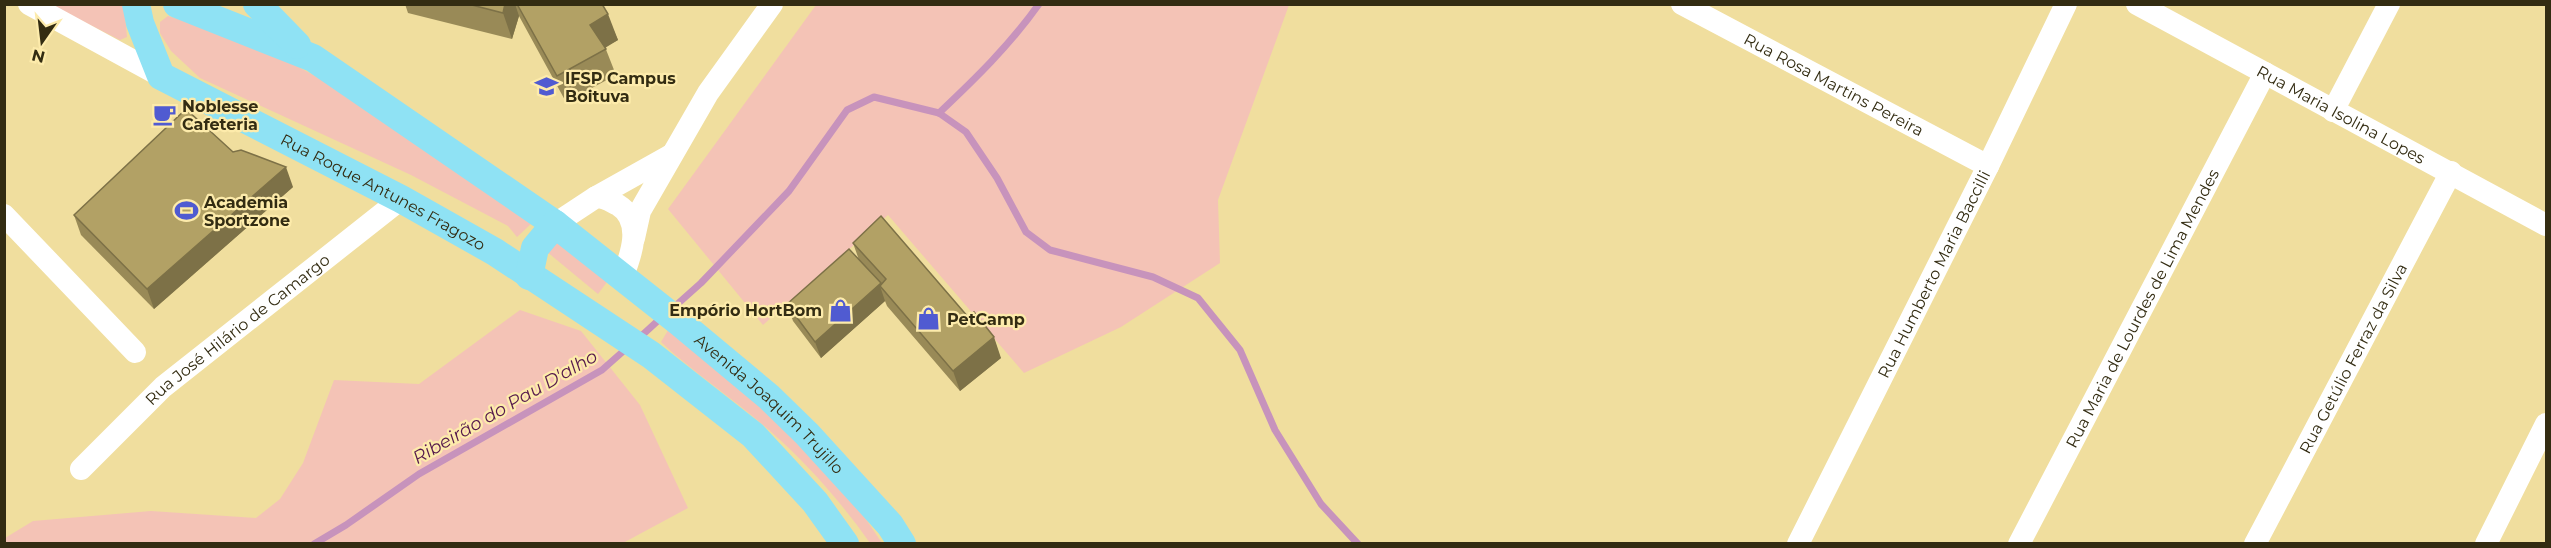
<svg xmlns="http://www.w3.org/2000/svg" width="2551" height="548" font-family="Montserrat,sans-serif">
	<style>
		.green { fill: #f4c3b6 }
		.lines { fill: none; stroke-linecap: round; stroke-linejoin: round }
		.stream { stroke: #c793bc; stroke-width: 7 }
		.minor { stroke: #fff; stroke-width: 22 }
		.major { stroke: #8fe2f4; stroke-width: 28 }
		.wall { fill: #998a57 }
		.shaded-wall { fill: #7d7147 }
		.building { fill: #b2a165; stroke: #7d7147; stroke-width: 1.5 }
		.labels { text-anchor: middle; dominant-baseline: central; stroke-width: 4.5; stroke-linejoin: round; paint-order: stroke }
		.poi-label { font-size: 16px; font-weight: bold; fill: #332c12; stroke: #fdebab; text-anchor: start }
		.street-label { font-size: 16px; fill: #332c12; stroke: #fdebab }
		.water-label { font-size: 18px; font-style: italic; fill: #55184c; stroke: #fdebab }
	</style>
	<rect width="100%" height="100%" fill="#f0de9e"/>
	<g class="green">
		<polygon points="51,5 124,5 127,37 120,40"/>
		<polygon points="816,5 1289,5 1218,200 1220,263 1121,327 1024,373 888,215 763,325 668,209"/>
		<polygon points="168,16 252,42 380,111 532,223 517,237 508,226 411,175 200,78 171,51 160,33 160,22"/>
		<polygon points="560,242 610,278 598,294 546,251 552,244"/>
		<polygon points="520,310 581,331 640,405 688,508 623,543 5,543 5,538 33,521 151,511 256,518 280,499 303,463 334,380 419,384"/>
		<path d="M670 327 797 439 855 503 882 543H870C841 502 807 463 769 430 734 399 695 374 661 342Z"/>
	</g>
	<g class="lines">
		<g class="stream">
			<path d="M939 113C975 79 1010 45 1039 4"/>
			<polyline points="673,308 701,283 789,191 847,110 874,97 939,113 966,132 997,178 1026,232 1050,250 1153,277 1198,298 1240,350 1275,430 1321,504 1358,544"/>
			<polyline points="639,338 662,317"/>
			<polyline points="314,544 346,525 419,474 602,370 628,347"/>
		</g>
		<g class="minor">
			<polyline points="29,4 161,76"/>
			<path id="s1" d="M1682 4 1988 166"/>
			<path id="s2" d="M2137 4 2546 225"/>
			<polyline points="2333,111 2389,4"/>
			<polyline points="596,197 671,155"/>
			<polyline points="4,215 135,352"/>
			<path d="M555 224 596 197C605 197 610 201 618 205 644 221 631 256 622 278"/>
			<polyline points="634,238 640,211 708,93 772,4"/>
			<path id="s3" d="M81 469 163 387 401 199"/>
			<path id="s4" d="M1798 544 1988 166 2066 4"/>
			<path id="s5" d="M2019 544 2265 73"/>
			<path id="s6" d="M2255 544 2451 172"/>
			<polyline points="2486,544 2546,424"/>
		</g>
		<g class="major">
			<path id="s7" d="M136 4 140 23 161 76 401 199 495 252 651 355 753 435 815 502 845 544"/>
			<path id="s8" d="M177 4 313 58 555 224 679 322 769 397 807 434 890 525 902 544"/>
			<polyline points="257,4 297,45"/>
			<polyline points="529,276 535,248 555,224"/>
		</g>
	</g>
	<g class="wall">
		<polygon points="405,4 602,4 618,40 605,47 616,75 566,102 519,16 512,39 408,13"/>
		<polygon points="233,152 293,187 154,309 81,235 74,215"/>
		<polygon points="853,243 1001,358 960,391 887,306 885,301 821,358 793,321 787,304 859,260"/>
	</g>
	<g class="shaded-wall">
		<polygon points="505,4 515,4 519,16 512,39 503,13"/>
		<polygon points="608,14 618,40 600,51 590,25"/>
		<polygon points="286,167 293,187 154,309 147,289"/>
		<polygon points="881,283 880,286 885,301 821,358 815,342"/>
		<polygon points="994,337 1001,358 960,391 953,371"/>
	</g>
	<g class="building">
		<polygon points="468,4 505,4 503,13"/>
		<polygon points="517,4 602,4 608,14 590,25 606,49 557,76"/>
		<polygon points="186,109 233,152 241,150 286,167 147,289 74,215"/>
		<polygon points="881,216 969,318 974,312 994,337 953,371 880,286 886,279 853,243"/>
		<polygon points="849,249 881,283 815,342 787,304"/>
	</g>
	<defs>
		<symbol id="university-bare" viewBox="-9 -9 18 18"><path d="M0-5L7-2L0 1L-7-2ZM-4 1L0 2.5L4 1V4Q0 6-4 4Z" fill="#505bd1" stroke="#fdebab" stroke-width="2.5" paint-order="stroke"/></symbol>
		<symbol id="cafe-bare" viewBox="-9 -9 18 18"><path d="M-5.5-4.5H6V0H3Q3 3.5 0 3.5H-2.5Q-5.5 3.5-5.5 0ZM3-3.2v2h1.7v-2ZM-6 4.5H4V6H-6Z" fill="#505bd1" stroke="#fdebab" stroke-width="2.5" paint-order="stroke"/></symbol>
		<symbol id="stadium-bare" viewBox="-9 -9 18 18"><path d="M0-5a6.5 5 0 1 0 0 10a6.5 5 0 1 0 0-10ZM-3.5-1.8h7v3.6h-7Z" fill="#505bd1" stroke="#fdebab" stroke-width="2.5" paint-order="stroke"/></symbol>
		<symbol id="shop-bare" viewBox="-9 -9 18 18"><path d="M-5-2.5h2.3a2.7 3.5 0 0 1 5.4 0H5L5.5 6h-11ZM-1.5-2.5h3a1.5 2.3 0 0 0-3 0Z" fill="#505bd1" stroke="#fdebab" stroke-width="2.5" paint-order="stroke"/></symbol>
	</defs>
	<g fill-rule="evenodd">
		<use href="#university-bare" x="530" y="70" width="33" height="33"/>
		<use href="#cafe-bare" x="148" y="98" width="33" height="33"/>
		<use href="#stadium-bare" x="170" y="194" width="33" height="33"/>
		<use href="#shop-bare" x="824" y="294" width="33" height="33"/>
		<use href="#shop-bare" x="912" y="302" width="33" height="33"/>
	</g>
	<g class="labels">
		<g class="poi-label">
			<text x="565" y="78">IFSP Campus<tspan x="565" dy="18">Boituva</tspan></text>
			<text x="182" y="106">Noblesse<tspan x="182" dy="18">Cafeteria</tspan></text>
			<text x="204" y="202">Academia<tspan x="204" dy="18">Sportzone</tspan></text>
			<text x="822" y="310" text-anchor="end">Empório HortBom</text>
			<text x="947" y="319">PetCamp</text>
		</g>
		<g class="street-label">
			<text stroke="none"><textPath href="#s1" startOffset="172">Rua Rosa Martins Pereira</textPath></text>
			<text stroke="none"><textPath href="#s2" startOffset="232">Rua Maria Isolina Lopes</textPath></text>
			<text stroke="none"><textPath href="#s7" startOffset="327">Rua Roque Antunes Fragozo</textPath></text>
			<text stroke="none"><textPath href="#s4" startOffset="302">Rua Humberto Maria Baccilli</textPath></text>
			<text stroke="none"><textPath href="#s5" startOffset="266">Rua Maria de Lourdes de Lima Mendes</textPath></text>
			<text stroke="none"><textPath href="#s3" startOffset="210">Rua José Hilário de Camargo</textPath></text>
			<text stroke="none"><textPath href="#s6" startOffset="210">Rua Getúlio Ferraz da Silva</textPath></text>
			<text stroke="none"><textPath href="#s8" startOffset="720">Avenida Joaquim Trujillo</textPath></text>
		</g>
		<g class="water-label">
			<text transform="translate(505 407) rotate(-30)">Ribeirão do Pau D'alho</text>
		</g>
	</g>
	<rect width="2551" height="548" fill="none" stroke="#332c12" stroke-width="12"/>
	<g transform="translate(42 42) rotate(194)" stroke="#fdebab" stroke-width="4.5" paint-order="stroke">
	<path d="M0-4.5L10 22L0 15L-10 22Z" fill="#332c12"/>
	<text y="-9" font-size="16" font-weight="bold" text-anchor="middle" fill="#332c12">N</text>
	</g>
</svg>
